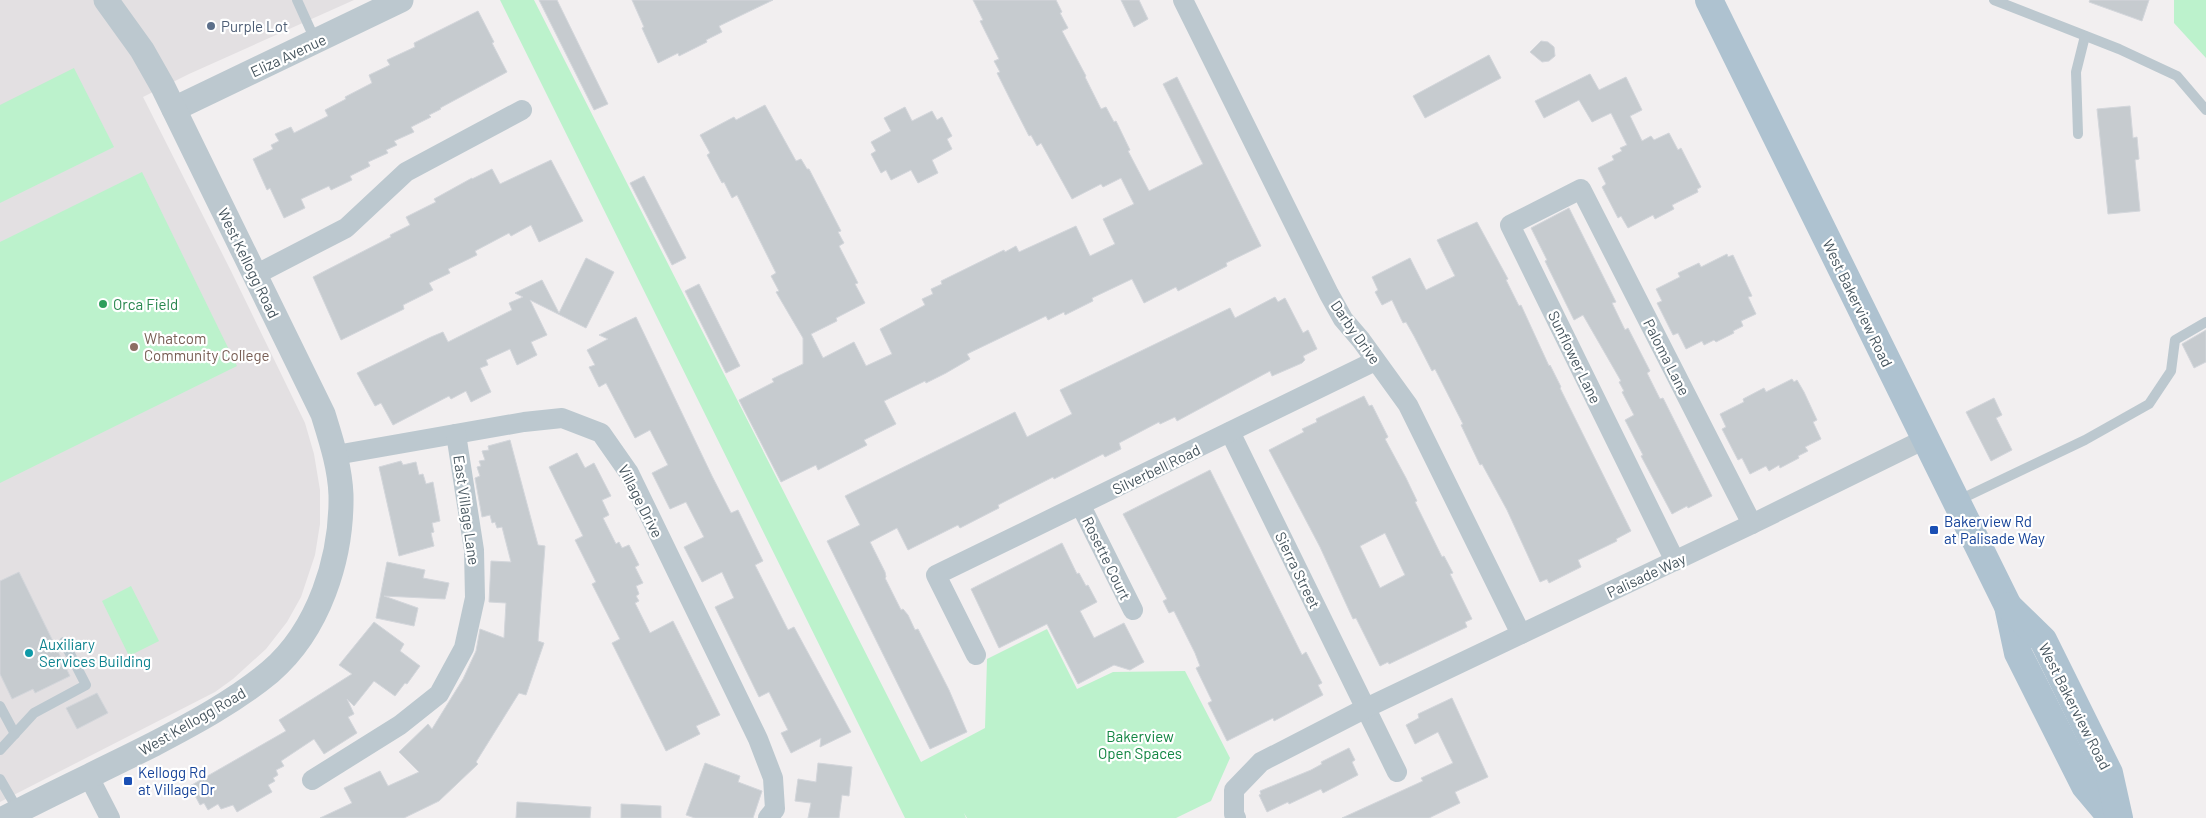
<svg xmlns="http://www.w3.org/2000/svg" width="2206" height="818" font-family="Barlow,sans-serif">
	<style>
		.education { fill: #e3e0e2 }
		.green { fill: #bcf2cc }
		.building { fill: #c6cbcf; stroke: #d3d6db; fill-rule: evenodd }
		.lines { fill: none; stroke-linecap: round; stroke-linejoin: round }
		.service { stroke: #bcc8cf; stroke-width: 10 }
		.minor { stroke: #bcc8cf; stroke-width: 20 }
		.tertiary { stroke: #bcc8cf; stroke-width: 25 }
		.primary { stroke: #aec2d0; stroke-width: 28 }
		.service-dot { fill: #5c6f8a; stroke: #fff; stroke-width: 2 }
		.leisure-dot { fill: #2e9e5b; stroke: #fff; stroke-width: 2 }
		.education-dot { fill: #8d6e63; stroke: #fff; stroke-width: 2 }
		.transit-dot { fill: #1a4fb4; stroke: #fff; stroke-width: 2 }
		.culture-dot { fill: #0f9aa8; stroke: #fff; stroke-width: 2 }
		.labels { text-anchor: middle; dominant-baseline: central; stroke-width: 4.5; stroke-linejoin: round; paint-order: stroke }
		.service-label { font-size: 15px; fill: #4e5e75; stroke: #fff; text-anchor: start }
		.street-label { font-size: 15px; fill: #46555e; stroke: #fff }
		.leisure-label { font-size: 15px; fill: #27864d; stroke: #fff; text-anchor: start }
		.education-label { font-size: 15px; fill: #785e54; stroke: #fff; text-anchor: start }
		.transit-label { font-size: 15px; fill: #164399; stroke: #fff; text-anchor: start }
		.culture-label { font-size: 15px; fill: #0d838f; stroke: #fff; text-anchor: start }
		.park-label { font-size: 15px; fill: #128542; stroke: #fff }
	</style>
	<rect width="100%" height="100%" fill="#f2eff0"/>
	<polygon class="education" points="0,0 354,0 189,74 143,97 231,271 305,423 314,454 320,490 320,524 315,555 301,597 287,622 266,649 233,679 215,692 0,802"/>
	<g class="green">
		<polygon points="500,0 534,0 921,762 985,728 987,659 1047,629 1077,689 1113,672 1185,671 1230,758 1211,801 1176,818 967,818 964,813 966,818 905,818"/>
		<polygon points="2174,0 2206,0 2206,58 2174,23"/>
		<polygon points="74,68 114,147 0,203 0,105"/>
		<polygon points="142,172 237,366 0,483 0,242"/>
		<polygon points="131,586 159,641 129,656 102,601"/>
	</g>
	<g class="building">
		<polygon points="539,0 557,0 608,104 594,110"/>
		<polygon points="632,0 773,0 719,26 722,32 706,40 707,42 679,56 678,53 658,63 642,28 644,27"/>
		<polygon points="973,0 1056,0 1062,12 1060,13 1068,28 1062,31 1086,76 1085,77 1101,109 1106,107 1114,122 1116,121 1130,150 1128,151 1149,191 1203,164 1163,84 1177,77 1261,246 1226,263 1227,266 1178,291 1176,287 1144,303 1132,279 1092,298 1093,301 1065,315 1064,312 1048,320 1046,316 967,354 970,359 946,373 926,383 925,381 884,401 896,424 864,440 867,445 818,470 816,465 781,482 739,400 774,382 772,379 803,364 803,338 776,292 779,291 771,276 776,273 737,195 732,198 724,182 722,183 707,155 710,153 700,135 734,117 736,120 765,105 796,161 801,159 807,169 809,169 841,231 838,232 844,243 839,246 858,283 855,284 865,303 836,318 837,321 811,334 823,358 854,342 866,366 892,354 880,329 925,305 922,299 933,294 931,289 942,284 941,281 1004,250 1005,252 1016,246 1019,252 1076,226 1090,256 1115,244 1103,219 1134,204 1121,178 1103,187 1101,184 1072,199 1041,143 1037,146 1031,135 1029,136 1011,101 997,73 1000,72 994,61 999,59 980,21 983,20"/>
		<polygon points="1121,0 1139,0 1148,19 1134,27"/>
		<polygon points="2090,0 2149,0 2142,21 2089,2"/>
		<polygon points="478,11 494,42 492,43 507,72 440,108 441,109 429,115 431,117 411,127 414,132 394,141 397,145 386,150 388,153 368,162 370,166 350,176 352,180 331,190 329,186 301,199 305,208 284,218 270,188 267,190 253,159 273,149 271,145 279,141 275,134 291,127 294,133 328,116 325,110 346,99 345,97 372,83 369,75 390,65 387,60 415,47 414,43"/>
		<polygon points="1541,41 1548,42 1554,47 1555,56 1549,61 1542,62 1530,52"/>
		<polygon points="1489,55 1501,78 1425,118 1413,96"/>
		<polygon points="1590,74 1599,90 1626,77 1642,110 1630,116 1642,141 1651,136 1654,140 1669,133 1678,150 1681,148 1701,187 1697,189 1698,192 1672,205 1674,209 1655,219 1653,215 1628,228 1621,216 1618,218 1602,187 1606,184 1598,168 1614,160 1612,156 1622,151 1620,148 1627,145 1611,113 1592,122 1579,100 1544,118 1535,101"/>
		<polygon points="2130,106 2133,138 2137,137 2139,159 2135,160 2140,211 2108,214 2097,109"/>
		<polygon points="905,107 912,121 932,111 937,120 942,117 952,136 947,139 952,149 932,160 938,173 918,183 911,170 891,180 886,170 881,173 871,154 876,151 871,142 891,131 884,118"/>
		<polygon points="551,160 583,221 539,242 531,225 511,236 509,233 475,251 477,255 448,269 450,273 429,283 433,290 403,305 404,309 341,340 313,277 391,237 390,235 410,225 406,217 436,202 434,199 472,178 472,179 492,169 500,184"/>
		<polygon points="644,176 686,258 672,265 630,183"/>
		<polygon points="1569,208 1616,302 1612,303 1625,330 1628,328 1650,371 1647,373 1660,399 1663,398 1712,496 1688,508 1687,506 1672,514 1641,456 1643,455 1625,420 1634,415 1622,392 1624,391 1619,382 1621,381 1583,315 1574,320 1545,261 1547,260 1531,228"/>
		<polygon points="1477,222 1508,279 1506,280 1519,306 1521,305 1549,366 1550,365 1561,387 1560,388 1631,531 1616,539 1617,541 1578,560 1581,567 1549,583 1547,579 1540,582 1507,510 1482,464 1480,465 1461,425 1463,424 1435,369 1432,371 1414,336 1406,322 1403,323 1392,300 1382,305 1375,292 1378,290 1372,277 1410,258 1426,290 1455,276 1437,240"/>
		<polygon points="1727,254 1728,257 1733,255 1752,296 1748,297 1756,314 1741,321 1743,326 1733,331 1734,333 1716,342 1714,340 1704,345 1702,341 1686,349 1678,333 1673,335 1657,303 1662,301 1656,289 1680,277 1678,273 1699,263 1701,267"/>
		<polygon points="586,258 614,272 586,328 530,300 547,335 531,342 537,355 517,365 510,349 486,360 488,365 480,368 491,392 471,402 466,391 451,399 449,396 393,425 381,403 375,406 357,373 431,337 443,332 448,342 512,310 509,303 523,297 515,293 542,280 559,313"/>
		<polygon points="699,284 740,366 726,373 685,291"/>
		<polygon points="1275,297 1278,302 1285,298 1303,333 1308,330 1317,349 1303,356 1305,360 1302,363 1272,376 1270,371 1177,421 1175,417 1160,424 1159,422 1119,443 1121,449 1105,457 1103,454 1054,479 1053,477 998,505 999,508 960,528 958,525 908,550 897,528 870,542 885,572 886,577 885,578 901,610 903,609 908,615 915,630 918,629 949,690 967,732 930,749 827,541 860,525 845,496 1015,412 1027,437 1072,414 1060,390 1230,308 1235,318"/>
		<polygon points="636,317 712,476 731,513 738,510 763,561 755,565 788,630 794,627 851,732 820,747 821,738 791,753 781,733 788,730 769,692 759,697 715,607 734,598 722,572 702,582 684,547 704,537 686,502 670,509 652,473 668,465 650,430 635,438 606,383 599,387 589,367 595,365 587,350 608,339 599,335"/>
		<polygon points="2206,330 2206,362 2194,368 2182,344"/>
		<polygon points="1792,379 1794,382 1797,380 1804,392 1817,420 1813,422 1821,439 1805,447 1808,451 1798,456 1799,458 1780,468 1779,465 1769,471 1766,466 1750,474 1742,458 1738,460 1722,429 1726,427 1720,414 1744,402 1743,399 1764,388 1766,392"/>
		<path d="M1364 396 1369 406 1372 405 1388 437 1385 439 1406 478 1417 501 1415 502 1442 557 1444 556 1453 573 1450 574 1472 619 1465 622 1467 627 1389 664 1388 662 1380 666 1356 618 1353 619 1320 547 1269 450 1304 432 1302 429 1317 422 1316 419ZM1385 533 1405 575 1380 588 1360 546Z"/>
		<polygon points="1994,398 2002,415 1996,418 2012,450 1991,461 1966,412"/>
		<polygon points="510,440 538,545 545,546 538,641 544,643 526,695 519,693 476,762 478,764 439,801 404,818 320,818 352,803 344,788 380,771 388,786 419,772 399,752 428,724 432,729 463,679 476,651 480,629 504,638 506,603 489,602 491,561 511,562 502,527 497,528 495,522 492,523 490,515 482,517 475,478 480,476 477,467 481,466 479,461 485,460 482,451 489,450 488,446"/>
		<polygon points="577,453 585,468 594,463 611,496 602,500 609,515 603,518 616,544 619,542 622,548 629,545 639,565 635,567 643,583 636,586 639,594 636,596 639,601 635,603 650,633 673,621 720,715 696,726 700,734 666,751 612,643 620,639 592,584 596,582 575,540 583,536 549,467"/>
		<polygon points="401,461 403,465 416,462 419,475 423,474 426,484 433,482 440,521 432,523 434,532 431,533 434,546 399,556 379,467"/>
		<polygon points="1210,470 1302,655 1306,652 1322,683 1318,685 1323,695 1274,721 1273,718 1227,741 1208,703 1212,701 1196,668 1200,666 1195,653 1174,611 1169,613 1163,601 1167,599 1123,514"/>
		<polygon points="1062,543 1077,574 1079,573 1086,586 1088,585 1097,602 1080,611 1094,638 1124,623 1144,662 1130,670 1114,665 1078,684 1047,624 999,648 971,589"/>
		<polygon points="387,562 425,570 423,578 449,583 445,599 384,596 418,608 414,626 376,618"/>
		<polygon points="19,572 70,676 35,693 33,689 12,699 0,674 0,581"/>
		<polygon points="374,622 404,644 400,651 420,666 407,684 405,683 395,696 374,681 354,706 347,699 354,714 348,717 357,733 324,754 314,739 281,761 284,766 276,770 278,775 273,778 275,781 268,785 272,792 237,812 233,805 221,809 218,804 208,810 204,803 200,805 190,786 286,731 279,720 352,674 339,665"/>
		<polygon points="97,693 108,713 77,729 66,708"/>
		<polygon points="1452,698 1488,777 1455,792 1460,803 1429,818 1342,818 1423,781 1421,778 1453,763 1438,732 1415,744 1406,725 1419,718 1418,714"/>
		<polygon points="1349,748 1355,760 1352,762 1358,775 1323,793 1321,789 1289,804 1288,802 1267,812 1259,795 1261,794 1260,791 1311,770 1322,764 1321,762"/>
		<polygon points="705,763 740,776 738,782 762,791 753,818 695,818 686,815"/>
		<polygon points="818,763 852,767 849,796 842,795 839,818 808,818 811,803 795,801 798,779 816,782"/>
		<polygon points="517,802 591,807 590,818 516,818"/>
		<polygon points="621,804 661,806 661,818 621,818"/>
	</g>
	<g class="lines">
		<g class="service">
			<polyline points="297,0 316,42"/>
			<polyline points="1994,0 2119,49 2177,76 2206,110"/>
			<polyline points="2078,134 2076,72 2085,36"/>
			<polyline points="1957,501 2085,440 2149,404 2171,371 2175,340 2206,322"/>
			<polyline points="0,706 15,734"/>
			<polyline points="0,750 34,713 86,685 64,642"/>
			<polyline points="0,779 18,810"/>
		</g>
		<g class="minor">
			<polyline points="1183,0 1329,294 1343,319 1361,340 1408,405 1521,634"/>
			<polyline points="255,275 346,228 406,172 522,110"/>
			<polyline points="1230,432 1397,772"/>
			<polyline points="336,455 524,422 562,418 601,433 629,473 758,739 773,778 775,809 768,818"/>
			<polyline points="1081,506 1133,610"/>
			<polyline points="1675,561 1510,225 1581,189 1752,524"/>
			<polyline points="976,655 936,575 1375,361"/>
			<polyline points="89,777 110,818"/>
			<polyline points="312,780 400,725 439,694 464,648 475,598 474,550 456,434"/>
			<polyline points="1236,818 1234,814 1234,790 1261,762 1366,708 1752,524 1925,439"/>
		</g>
		<g class="tertiary">
			<polyline points="174,109 401,0"/>
			<path d="M5 818C54 792 105 769 154 744 194 723 235 701 270 672 319 630 342 558 341 495 340 467 331 440 323 414L163 87 142 50 106 0"/>
		</g>
		<g class="primary">
			<polyline points="1709,0 2008,606 2018,653 2085,786 2112,818"/>
			<polyline points="2008,606 2043,640 2109,773 2119,818"/>
		</g>
	</g>
	<circle class="service-dot" cx="211" cy="26" r="5"/>
	<circle class="leisure-dot" cx="103" cy="304" r="5"/>
	<circle class="education-dot" cx="134" cy="347" r="5"/>
	<g class="transit-dot">
		<rect x="1929" y="525" width="10" height="10" rx="2.5"/>
		<rect x="123" y="776" width="10" height="10" rx="2.5"/>
	</g>
	<circle class="culture-dot" cx="29" cy="653" r="5"/>
	<g class="labels">
		<g class="service-label">
			<text x="221" y="26">Purple Lot</text>
		</g>
		<g class="street-label">
			<text transform="translate(288 55) rotate(-25)">Eliza Avenue</text>
			<text transform="translate(249 263) rotate(64)">West Kellogg Road</text>
			<text transform="translate(1858 303) rotate(64)">West Bakerview Road</text>
			<text transform="translate(1356 332) rotate(55)">Darby Drive</text>
			<text transform="translate(1575 357) rotate(64)">Sunflower Lane</text>
			<text transform="translate(1667 357) rotate(63)">Paloma Lane</text>
			<text transform="translate(1156 469) rotate(-26)">Silverbell Road</text>
			<text transform="translate(641 501) rotate(63)">Village Drive</text>
			<text transform="translate(467 510) rotate(82)">East Village Lane</text>
			<text transform="translate(1107 558) rotate(64)">Rosette Court</text>
			<text transform="translate(1298 570) rotate(64)">Sierra Street</text>
			<text transform="translate(1646 575) rotate(-25)">Palisade Way</text>
			<text transform="translate(2075 706) rotate(63)">West Bakerview Road</text>
			<text transform="translate(192 721) rotate(-30)">West Kellogg Road</text>
		</g>
		<g class="leisure-label">
			<text x="113" y="304">Orca Field</text>
		</g>
		<g class="education-label">
			<text x="144" y="338">Whatcom<tspan x="144" dy="17">Community College</tspan></text>
		</g>
		<g class="transit-label">
			<text x="1944" y="521">Bakerview Rd<tspan x="1944" dy="17">at Palisade Way</tspan></text>
			<text x="138" y="772">Kellogg Rd<tspan x="138" dy="17">at Village Dr</tspan></text>
		</g>
		<g class="culture-label">
			<text x="39" y="644">Auxiliary<tspan x="39" dy="17">Services Building</tspan></text>
		</g>
		<g class="park-label">
			<text x="1140" y="736">Bakerview<tspan x="1140" dy="17">Open Spaces</tspan></text>
		</g>
	</g>
</svg>
